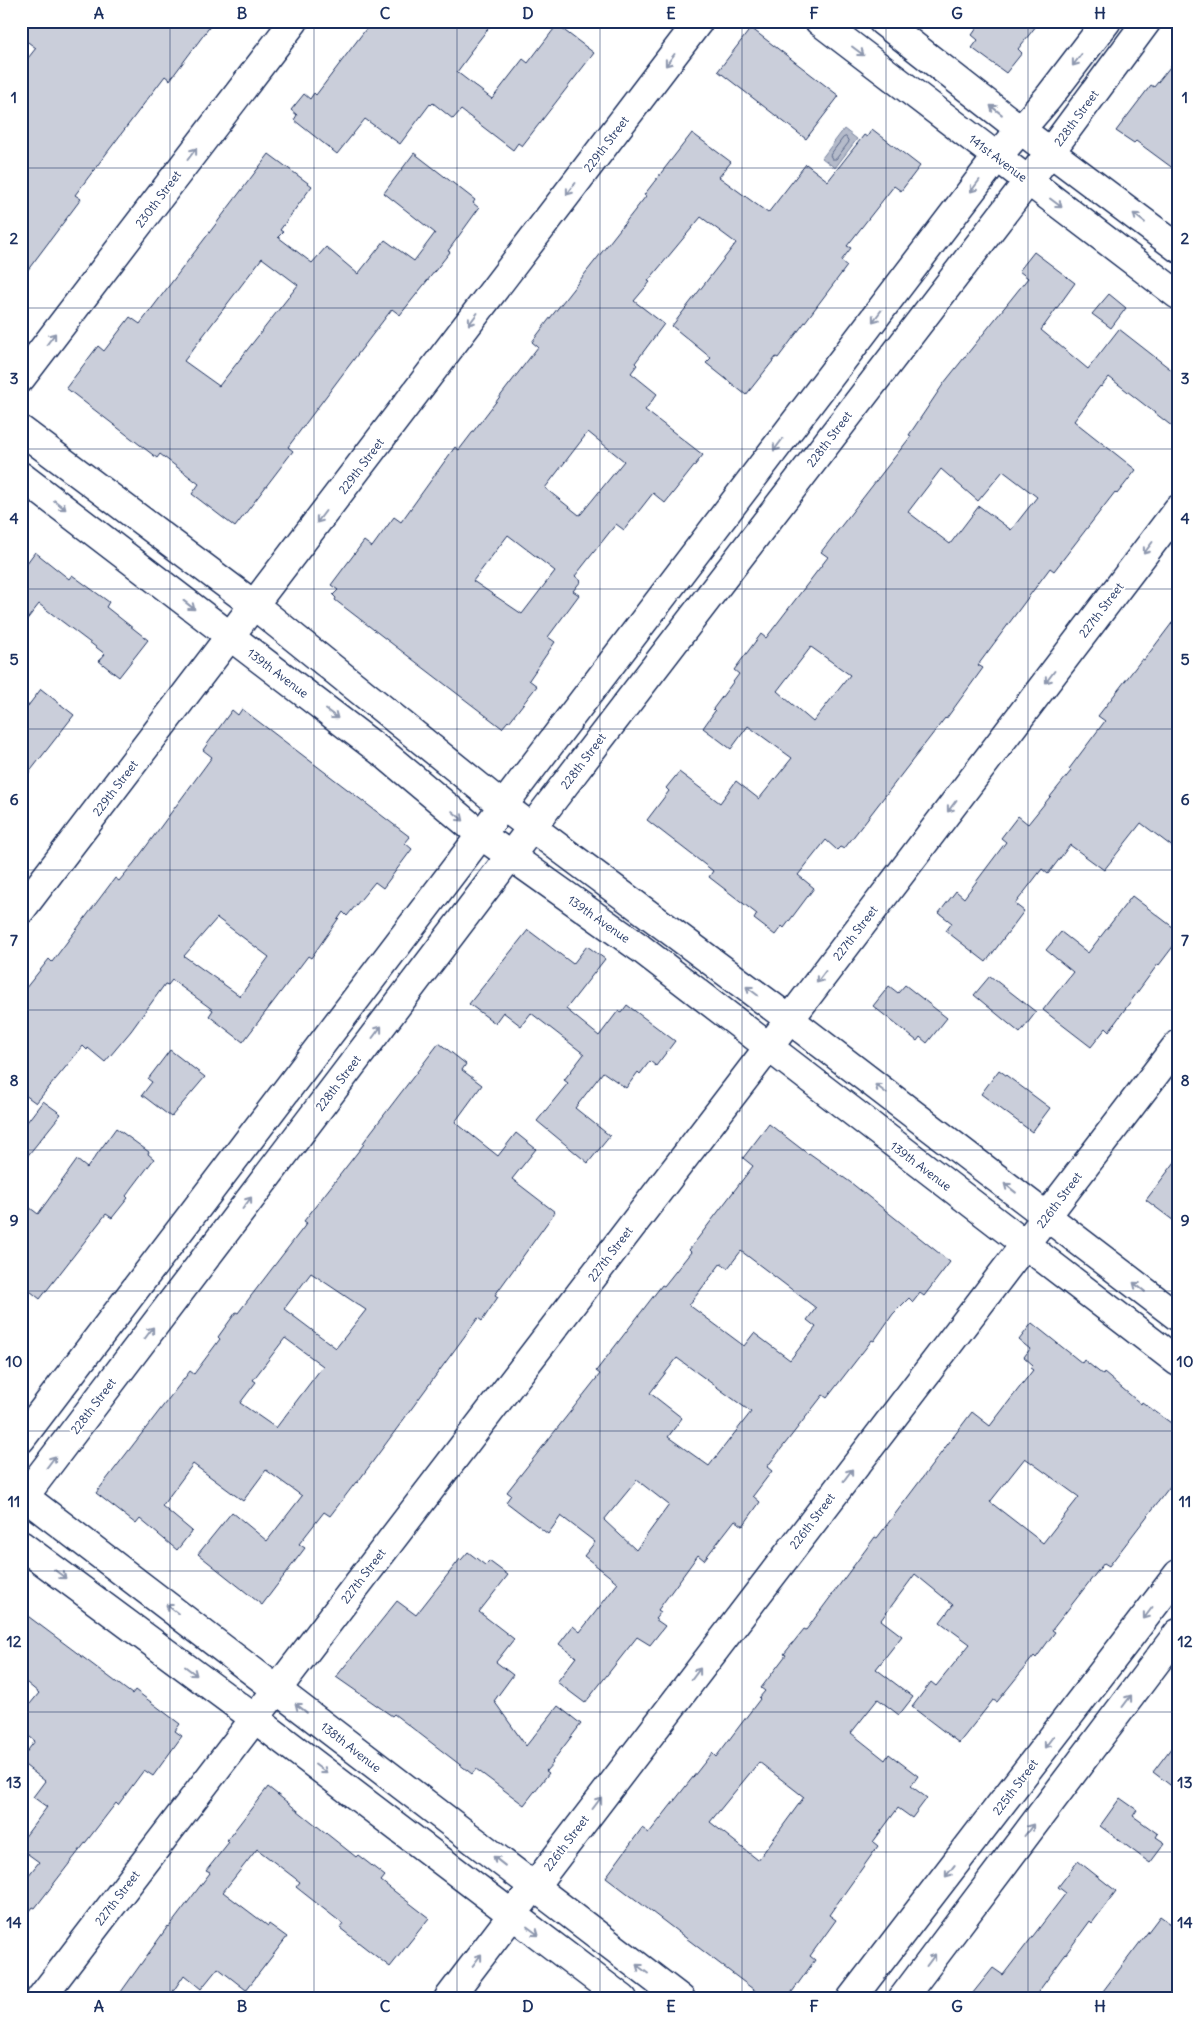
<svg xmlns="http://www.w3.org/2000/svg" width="1199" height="2020" font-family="Delius,sans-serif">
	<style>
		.water { fill: #b5bbca; stroke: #77839f }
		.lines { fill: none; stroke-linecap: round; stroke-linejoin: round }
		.shore { stroke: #596789; stroke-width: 1 }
		.building { fill: #caceda; stroke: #1b2f5e; fill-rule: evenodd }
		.minor-casing { stroke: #1b2f5e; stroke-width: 31 }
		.minor { stroke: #fff; stroke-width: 28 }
		.oneway { stroke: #8d97ae }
		.grid { fill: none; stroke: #1b2f5e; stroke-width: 1; stroke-opacity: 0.55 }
		.labels { text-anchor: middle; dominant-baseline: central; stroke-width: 4; stroke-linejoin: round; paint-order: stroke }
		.street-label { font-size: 12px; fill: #1b2f5e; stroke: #fff }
		.neatline { fill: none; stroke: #1b2f5e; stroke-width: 2 }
		.grid-label { font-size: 16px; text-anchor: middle; font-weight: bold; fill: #1b2f5e }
	</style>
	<rect width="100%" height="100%" fill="#fff"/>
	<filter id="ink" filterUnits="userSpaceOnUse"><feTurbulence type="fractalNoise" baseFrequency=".02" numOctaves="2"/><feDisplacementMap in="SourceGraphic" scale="10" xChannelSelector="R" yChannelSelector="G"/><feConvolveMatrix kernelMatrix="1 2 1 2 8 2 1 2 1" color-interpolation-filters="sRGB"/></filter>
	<g filter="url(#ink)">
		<polygon class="water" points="844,129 857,139 835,168 822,158"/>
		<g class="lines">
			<polygon class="shore" points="846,137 849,142 836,159 832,159 830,155 843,138"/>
		</g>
		<g class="building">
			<polygon points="21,21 214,21 170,80 165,76 75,195 81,199 21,279 21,67 36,48 21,37"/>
			<polygon points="372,21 494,21 470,52 471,53 457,72 492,99 523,59 528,63 557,25 594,53 522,146 518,143 513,150 461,110 453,119 433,103 431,105 430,104 400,144 365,119 337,154 294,120 297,115 291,110 304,94 310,99 314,93 316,95"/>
			<polygon points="982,21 1040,21 1018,49 1022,53 1006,73 972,48 978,40 972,35"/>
			<polygon points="751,28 839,96 806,139 718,71"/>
			<polygon points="1178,57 1178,172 1136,141 1134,143 1116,131 1151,85 1154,87"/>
			<path d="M872 129 920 166 901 191 894 186 847 246 851 248 841 261 847 266 778 358 776 357 746 395 706 363 711 358 672 326 736 243 701 217 648 281 650 282 634 301 664 324 635 363 637 365 631 373 657 394 645 410 703 455 665 503 653 493 624 530 616 524 575 576 581 581 573 591 579 595 548 637 555 642 529 680 537 686 509 722 508 721 502 728 335 600 336 598 333 595 338 590 331 585 364 541 372 547 394 517 401 522 455 447 459 450 538 347 532 342 547 322 646 196 644 195 692 133 731 162 719 177 768 213 806 164 828 181 864 135 867 137ZM588 432 624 461 581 514 579 515 545 488ZM508 535 555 571 522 614 473 581Z"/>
			<path d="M414 153 475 200 473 203 479 208 448 251 450 252 400 315 392 309 351 363 288 447 293 451 235 527 192 494 199 484 160 454 157 458 66 388 98 346 104 351 130 317 140 324 269 154 312 186 280 230 283 232 278 237 312 263 326 247 358 274 385 240 414 261 435 233 384 193ZM262 258 298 285 219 386 184 361Z"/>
			<path d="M1034 252 1075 283 1041 330 1088 369 1119 329 1178 375V431L1109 377 1101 387 1100 386 1074 421 1136 470 1117 494 1115 492 1054 571 1050 568 978 665 983 668 946 719 945 718 844 849 840 847 837 850 826 840 798 875 814 888 784 928 782 926 775 935 754 919 757 914 709 877 713 871 647 820 669 791 666 788 679 772 720 803 736 781 759 799 792 758 748 726 731 749 703 728 715 711 713 709 739 674 734 670 761 634 766 638 828 557 821 552 911 436 909 435 944 383 1028 278 1019 271ZM941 469 978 501 1003 471 1037 497 1011 530 979 506 950 544 908 512ZM811 647 850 675 813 722 777 691Z"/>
			<polygon points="1109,294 1126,308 1111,328 1092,314"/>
			<polygon points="35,552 69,579 72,575 109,602 106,607 148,640 119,677 99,661 105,654 39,604 21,627 21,571"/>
			<polygon points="1178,615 1178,851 1141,823 1104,870 1070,845 1048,874 1042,869 1015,904 1024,911 986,962 946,931 952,923 939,913 956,891 964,898 1006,842 1001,838 1018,816 1028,824 1071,771 1069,769 1105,721 1098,716 1142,659 1144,660"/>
			<polygon points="41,689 74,715 21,783 21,715"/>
			<path d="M242 709 410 837 405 843 412 849 383 888 375 882 347 916 343 912 311 958 308 956 243 1042 209 1016 213 1010 172 980 168 985 165 984 131 1031 105 1062 88 1048 87 1050 83 1046 36 1103 21 1092V994L49 959 52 962 115 878 119 881 134 863 212 757 203 750 232 710 238 715ZM217 918 269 957 240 996 184 956Z"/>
			<polygon points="1132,896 1178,931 1178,940 1159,965 1158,964 1109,1031 1106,1028 1091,1047 1043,1010 1073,972 1046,950 1061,932 1088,953"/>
			<polygon points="528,930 573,964 587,946 605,959 566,1009 599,1036 618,1011 621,1013 627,1005 675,1041 656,1066 650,1061 640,1074 638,1072 626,1088 603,1072 575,1108 610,1136 588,1163 537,1121 568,1083 564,1080 584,1054 531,1013 521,1026 503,1012 495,1023 469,1004"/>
			<polygon points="990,976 1036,1012 1020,1033 974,995"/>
			<polygon points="905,985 947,1018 927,1043 920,1037 917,1041 873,1006 889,986 898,993"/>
			<path d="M439 1043 466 1064 462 1070 482 1085 455 1122 498 1156 516 1133 536 1149 512 1179 555 1212 495 1295 498 1297 482 1321 478 1318 357 1483 356 1482 330 1516 324 1512 299 1544 305 1548 262 1605 198 1554 232 1512 267 1541 302 1496 266 1470 243 1501 193 1464 162 1506 192 1531 177 1550 140 1519 136 1524 96 1493 190 1371 194 1374 220 1339 218 1337 236 1312 238 1313 307 1223 304 1221 364 1144 363 1143 371 1132ZM311 1273 366 1310 336 1348 284 1309ZM285 1338 323 1366 276 1428 240 1403 256 1382 253 1380Z"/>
			<polygon points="170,1050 205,1077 171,1117 142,1095 152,1082 148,1079"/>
			<polygon points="999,1070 1050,1108 1032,1132 981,1094"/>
			<polygon points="43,1101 61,1114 21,1164 21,1130"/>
			<path d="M769 1124 808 1154 809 1153 850 1182 950 1262 924 1296 920 1293 913 1302 909 1298 893 1314 874 1341 872 1340 827 1398 823 1395 767 1467 772 1471 753 1496 760 1502 743 1526 735 1520 704 1560 698 1555 658 1610 661 1612 655 1619 665 1626 650 1645 637 1637 585 1703 557 1682 576 1657 559 1644 573 1626 580 1632 618 1583 584 1556 595 1542 561 1516 548 1534 506 1502 511 1495 507 1492 600 1374 596 1371 662 1285 664 1286 691 1252 689 1250 753 1166 743 1158ZM741 1251 816 1308 807 1320 816 1327 790 1360 754 1333 744 1346 689 1305 721 1263 728 1268ZM677 1358 751 1412 709 1466 668 1437 682 1418 650 1393ZM637 1480 669 1505 636 1550 604 1520Z"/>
			<polygon points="116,1128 149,1152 148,1154 154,1159 126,1196 128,1198 112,1218 106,1214 40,1299 21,1284 21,1201 38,1214 77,1160 87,1168"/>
			<polygon points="1178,1158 1178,1224 1146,1200"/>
			<path d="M1032 1323 1082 1363 1084 1360 1103 1375 1104 1373 1141 1404 1142 1402 1178 1428V1476L1109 1566 1104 1563 1052 1630 1055 1632 1036 1658 1034 1656 997 1702 993 1700 959 1743 912 1707 931 1682 936 1686 970 1644 940 1622 953 1605 915 1574 881 1620 902 1636 876 1669 913 1697 899 1715 878 1699 851 1733 885 1760 889 1754 918 1776 911 1786 927 1798 912 1818 898 1808 873 1842 878 1846 829 1915 836 1920 810 1956 815 1960 787 1999H766L606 1877 642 1828 649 1833 712 1753 716 1757 760 1699 759 1698 765 1691 761 1688 786 1655 784 1654 804 1629 806 1630 875 1537 877 1538 972 1412 990 1426 1033 1370 1030 1368 1033 1365 1024 1357 1030 1349 1019 1340ZM1025 1458 1079 1497 1043 1543 990 1502ZM759 1762 804 1797 758 1860 710 1822Z"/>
			<polygon points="468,1552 485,1565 489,1561 508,1575 479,1612 514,1639 496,1662 513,1675 494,1701 526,1746 558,1706 581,1724 552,1762 553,1763 546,1771 549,1773 524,1805 476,1769 472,1774 394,1714 392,1716 336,1677 397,1601 416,1615 460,1559 461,1560"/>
			<polygon points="21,1611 132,1694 135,1690 180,1724 175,1731 182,1736 153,1776 144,1770 118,1805 116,1803 35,1908 33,1907 21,1923 21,1885 39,1862 21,1849 21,1842 47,1807 33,1797 45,1781 21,1762 21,1759 35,1741 21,1730 21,1715 39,1693 21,1678"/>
			<polygon points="1178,1739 1178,1791 1153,1772"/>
			<polygon points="268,1787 356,1857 358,1855 385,1876 381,1881 429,1918 390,1967 340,1928 343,1924 296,1887 300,1882 257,1849 223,1892 268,1926 269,1924 287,1937 246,1990 218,1968 201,1989 184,1975 168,1999 116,1999 168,1926 169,1927 210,1873 206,1871 229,1842 227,1840"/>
			<polygon points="1120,1798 1137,1810 1133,1816 1158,1834 1156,1837 1165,1843 1150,1863 1100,1826"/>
			<polygon points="1078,1861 1116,1891 1092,1923 1090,1921 1033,1999 968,1999 993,1968 1003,1975 1066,1893 1058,1887"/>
			<polygon points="1160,1916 1178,1929 1178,1999 1097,1999"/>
		</g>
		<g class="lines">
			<defs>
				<g id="minor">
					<polyline points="819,21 1178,295"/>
					<polyline points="882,21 1021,130 1178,248"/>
					<polyline points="21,378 294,21"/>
					<polyline points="21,430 254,605 503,806 789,1019 1178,1317"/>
					<polyline points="21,476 388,757 481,835 640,948 1178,1362"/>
					<polyline points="21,910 699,21"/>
					<polyline points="21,1439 997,157 1048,98 1107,21"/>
					<polyline points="21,1494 681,1999"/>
					<polyline points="21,1501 549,805 1051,151 1147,21"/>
					<polyline points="21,1545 254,1718 623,1999"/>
					<polyline points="40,1999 768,1048 1178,509"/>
					<polyline points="448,1999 1178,1044"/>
					<polyline points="851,1999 1178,1574"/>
					<polyline points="902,1999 1178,1633"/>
				</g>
			</defs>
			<use href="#minor" class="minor-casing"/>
			<use href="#minor" class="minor"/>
		</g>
		<defs><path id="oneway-shaft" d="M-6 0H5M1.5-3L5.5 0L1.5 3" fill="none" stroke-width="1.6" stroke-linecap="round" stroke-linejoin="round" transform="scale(1.25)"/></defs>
		<g class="oneway">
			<use href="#oneway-shaft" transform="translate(858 51) rotate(37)"/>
			<use href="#oneway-shaft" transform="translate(670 60) rotate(127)"/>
			<use href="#oneway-shaft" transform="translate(1077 60) rotate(127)"/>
			<use href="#oneway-shaft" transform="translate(996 110) rotate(-142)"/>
			<use href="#oneway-shaft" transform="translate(192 154) rotate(-53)"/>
			<use href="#oneway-shaft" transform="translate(975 186) rotate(127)"/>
			<use href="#oneway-shaft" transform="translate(571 189) rotate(127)"/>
			<use href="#oneway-shaft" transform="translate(1056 203) rotate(37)"/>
			<use href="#oneway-shaft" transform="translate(1139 218) rotate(-142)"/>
			<use href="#oneway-shaft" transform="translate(877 316) rotate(127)"/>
			<use href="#oneway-shaft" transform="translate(473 319) rotate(127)"/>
			<use href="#oneway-shaft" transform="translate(51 339) rotate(-53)"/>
			<use href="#oneway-shaft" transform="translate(778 445) rotate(127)"/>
			<use href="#oneway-shaft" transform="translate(60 505) rotate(38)"/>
			<use href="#oneway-shaft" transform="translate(321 517) rotate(127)"/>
			<use href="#oneway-shaft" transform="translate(1148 548) rotate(127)"/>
			<use href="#oneway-shaft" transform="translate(189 605) rotate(38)"/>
			<use href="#oneway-shaft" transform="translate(1050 677) rotate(127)"/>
			<use href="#oneway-shaft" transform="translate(332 714) rotate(37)"/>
			<use href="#oneway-shaft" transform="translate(952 806) rotate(127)"/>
			<use href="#oneway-shaft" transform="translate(458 816) rotate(40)"/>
			<use href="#oneway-shaft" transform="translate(821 977) rotate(127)"/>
			<use href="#oneway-shaft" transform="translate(752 991) rotate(-143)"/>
			<use href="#oneway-shaft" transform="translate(377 1032) rotate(-53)"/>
			<use href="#oneway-shaft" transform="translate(881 1089) rotate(-143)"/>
			<use href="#oneway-shaft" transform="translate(1010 1188) rotate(-142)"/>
			<use href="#oneway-shaft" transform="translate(247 1203) rotate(-53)"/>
			<use href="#oneway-shaft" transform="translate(1139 1287) rotate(-142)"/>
			<use href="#oneway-shaft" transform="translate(149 1333) rotate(-53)"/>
			<use href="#oneway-shaft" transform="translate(51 1462) rotate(-53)"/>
			<use href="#oneway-shaft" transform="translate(848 1475) rotate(-53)"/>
			<use href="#oneway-shaft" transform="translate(60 1574) rotate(37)"/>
			<use href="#oneway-shaft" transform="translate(172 1609) rotate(-143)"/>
			<use href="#oneway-shaft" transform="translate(1148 1613) rotate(127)"/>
			<use href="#oneway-shaft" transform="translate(191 1671) rotate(37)"/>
			<use href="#oneway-shaft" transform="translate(696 1674) rotate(-53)"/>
			<use href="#oneway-shaft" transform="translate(1127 1701) rotate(-53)"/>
			<use href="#oneway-shaft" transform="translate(301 1708) rotate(-142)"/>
			<use href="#oneway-shaft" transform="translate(1049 1742) rotate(127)"/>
			<use href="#oneway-shaft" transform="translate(321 1769) rotate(37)"/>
			<use href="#oneway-shaft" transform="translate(597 1803) rotate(-53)"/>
			<use href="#oneway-shaft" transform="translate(1029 1830) rotate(-53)"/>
			<use href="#oneway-shaft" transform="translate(499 1861) rotate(-142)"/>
			<use href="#oneway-shaft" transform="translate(950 1871) rotate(128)"/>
			<use href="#oneway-shaft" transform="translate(533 1931) rotate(37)"/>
			<use href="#oneway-shaft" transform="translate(477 1960) rotate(-53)"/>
			<use href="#oneway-shaft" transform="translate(931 1960) rotate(-53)"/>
			<use href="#oneway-shaft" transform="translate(642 1969) rotate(-143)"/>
		</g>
	</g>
	<path class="grid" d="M170 21V1999M314 21V1999M457 21V1999M600 21V1999M742 21V1999M886 21V1999M1028 21V1999M21 168H1178M21 308H1178M21 449H1178M21 589H1178M21 729H1178M21 870H1178M21 1010H1178M21 1150H1178M21 1291H1178M21 1431H1178M21 1571H1178M21 1712H1178M21 1852H1178"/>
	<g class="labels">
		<g class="street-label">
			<text transform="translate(1076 118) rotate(-54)">228th Street</text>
			<text transform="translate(606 144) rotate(-53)">229th Street</text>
			<text transform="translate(998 158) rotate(37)">141st Avenue</text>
			<text transform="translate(158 199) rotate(-53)">230th Street</text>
			<text transform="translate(829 439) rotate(-53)">228th Street</text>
			<text transform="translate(361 466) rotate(-53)">229th Street</text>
			<text transform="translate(1101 610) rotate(-53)">227th Street</text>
			<text transform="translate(278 673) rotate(37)">139th Avenue</text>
			<text transform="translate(583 761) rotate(-53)">228th Street</text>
			<text transform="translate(115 788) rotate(-53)">229th Street</text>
			<text transform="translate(599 919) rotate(35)">139th Avenue</text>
			<text transform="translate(855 933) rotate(-53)">227th Street</text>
			<text transform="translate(338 1083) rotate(-53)">228th Street</text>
			<text transform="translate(921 1166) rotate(37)">139th Avenue</text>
			<text transform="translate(1059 1200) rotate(-53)">226th Street</text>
			<text transform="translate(610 1254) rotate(-53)">227th Street</text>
			<text transform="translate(93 1406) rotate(-53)">228th Street</text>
			<text transform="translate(812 1521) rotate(-53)">226th Street</text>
			<text transform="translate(363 1576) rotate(-53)">227th Street</text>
			<text transform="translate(351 1747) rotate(38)">138th Avenue</text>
			<text transform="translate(1015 1787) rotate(-53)">225th Street</text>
			<text transform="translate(566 1843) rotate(-53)">226th Street</text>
			<text transform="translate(117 1898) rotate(-53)">227th Street</text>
		</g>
	</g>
	<rect width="1199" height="2020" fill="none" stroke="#fff" stroke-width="55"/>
	<rect x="28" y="28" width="1144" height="1964" class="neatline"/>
	<g class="grid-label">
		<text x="99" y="19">A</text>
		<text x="242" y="19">B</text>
		<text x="385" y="19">C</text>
		<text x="528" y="19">D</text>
		<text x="671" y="19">E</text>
		<text x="814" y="19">F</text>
		<text x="957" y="19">G</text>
		<text x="1100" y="19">H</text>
		<text x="14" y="103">1</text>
		<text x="1185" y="103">1</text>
		<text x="14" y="244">2</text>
		<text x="1185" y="244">2</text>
		<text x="14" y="384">3</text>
		<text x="1185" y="384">3</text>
		<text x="14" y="524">4</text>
		<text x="1185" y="524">4</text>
		<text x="14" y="665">5</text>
		<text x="1185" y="665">5</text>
		<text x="14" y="805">6</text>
		<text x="1185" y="805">6</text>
		<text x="14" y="946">7</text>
		<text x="1185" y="946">7</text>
		<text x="14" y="1086">8</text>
		<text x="1185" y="1086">8</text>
		<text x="14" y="1226">9</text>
		<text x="1185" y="1226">9</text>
		<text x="14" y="1367">10</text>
		<text x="1185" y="1367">10</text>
		<text x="14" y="1507">11</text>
		<text x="1185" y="1507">11</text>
		<text x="14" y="1647">12</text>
		<text x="1185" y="1647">12</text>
		<text x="14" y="1788">13</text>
		<text x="1185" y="1788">13</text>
		<text x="14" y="1928">14</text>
		<text x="1185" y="1928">14</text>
		<text x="99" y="2012">A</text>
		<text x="242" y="2012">B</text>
		<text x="385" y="2012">C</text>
		<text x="528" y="2012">D</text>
		<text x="671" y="2012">E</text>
		<text x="814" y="2012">F</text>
		<text x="957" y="2012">G</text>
		<text x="1100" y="2012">H</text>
	</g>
</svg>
